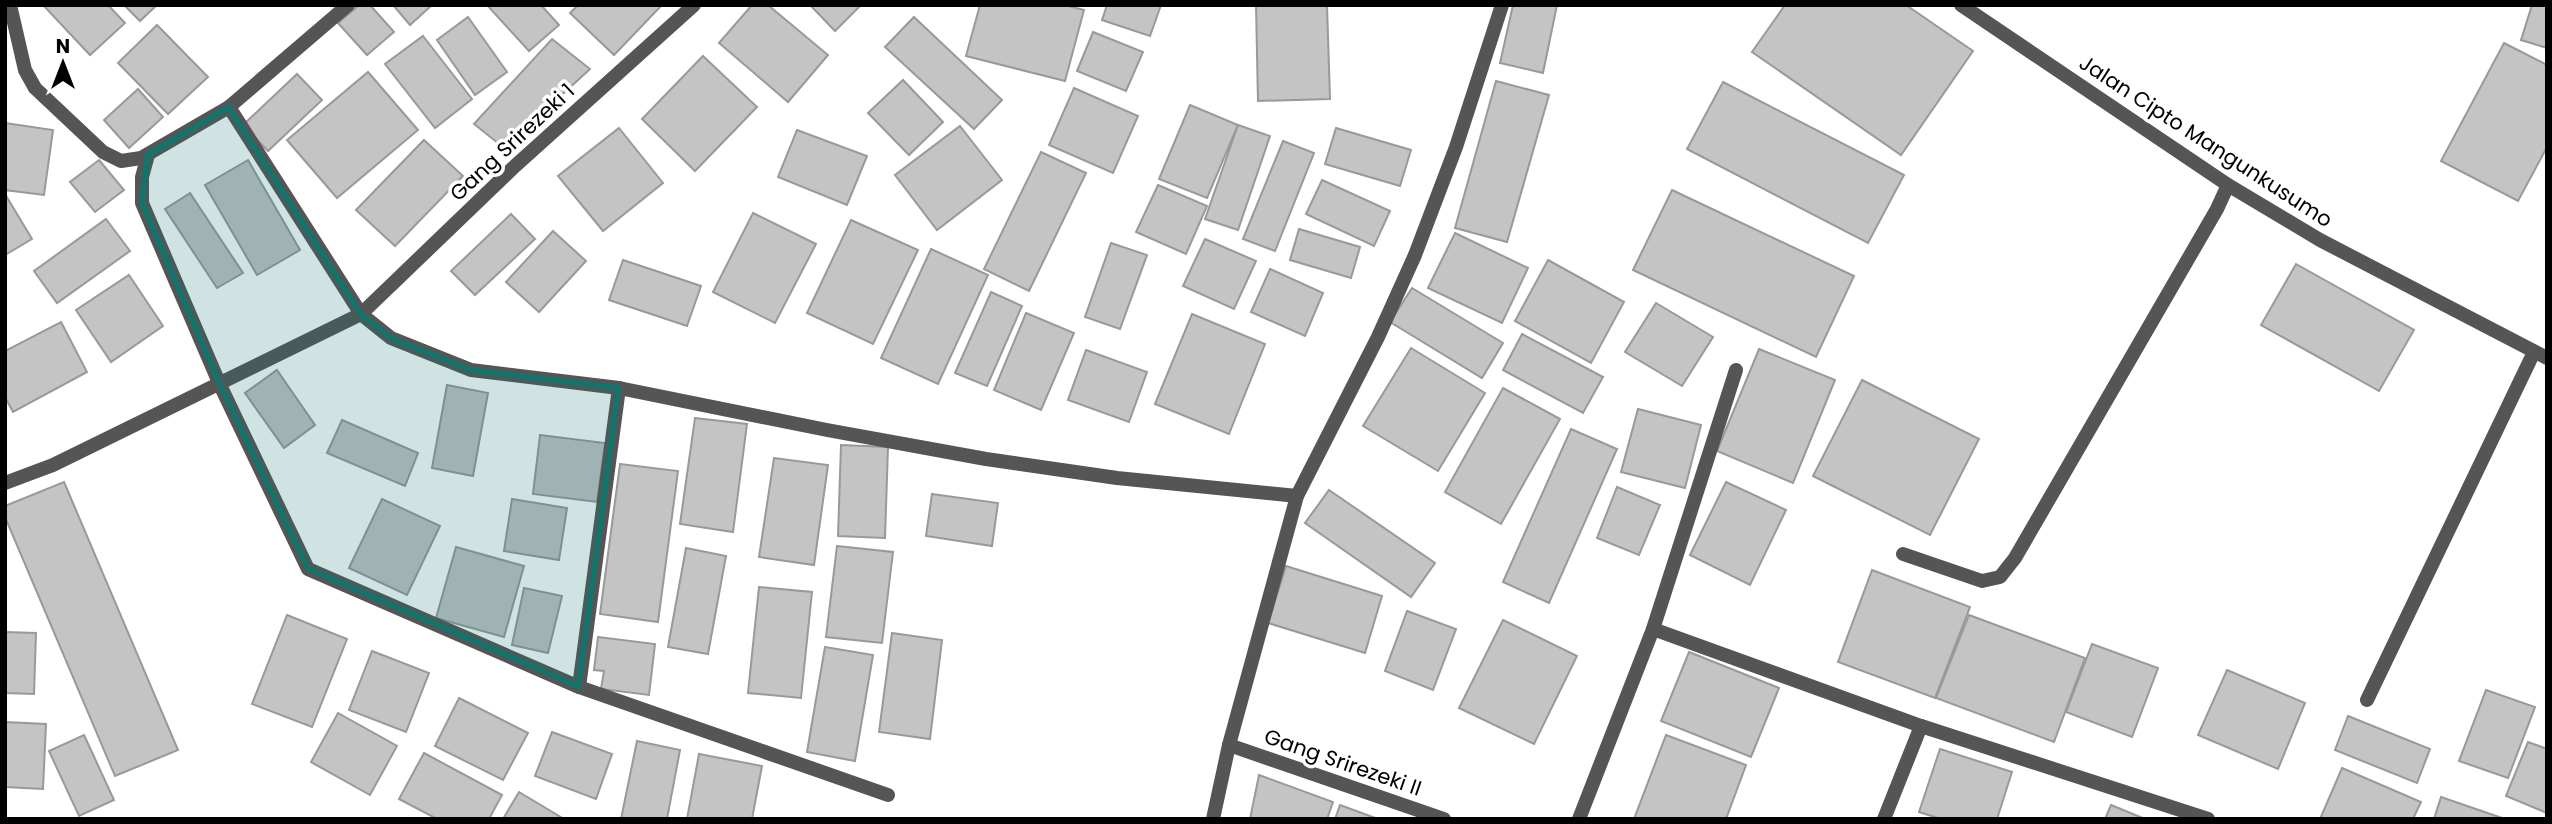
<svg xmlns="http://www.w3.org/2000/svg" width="2552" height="824" font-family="Poppins,sans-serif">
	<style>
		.building { fill: #c4c4c4; stroke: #999; stroke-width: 2 }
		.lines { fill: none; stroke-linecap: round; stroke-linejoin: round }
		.service { stroke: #555; stroke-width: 14 }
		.minor { stroke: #555; stroke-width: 14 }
		.tertiary { stroke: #555; stroke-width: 14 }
		.marked { fill: #0f766e; fill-opacity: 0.2; stroke: #0f766e; stroke-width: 5; stroke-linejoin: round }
		.labels { text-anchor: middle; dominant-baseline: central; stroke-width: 7; stroke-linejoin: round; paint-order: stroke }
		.street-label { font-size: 21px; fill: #000; stroke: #fff }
	</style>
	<rect width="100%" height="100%" fill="#fff"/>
	<g class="building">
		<polygon points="43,5 108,5 125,23 90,55"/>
		<polygon points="124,5 157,5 140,21"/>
		<polygon points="359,5 370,5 394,32 367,55 338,23"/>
		<polygon points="393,5 432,5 410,25"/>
		<polygon points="487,5 541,5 559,25 529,51"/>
		<polygon points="578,5 662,5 614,55 570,13"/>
		<polygon points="752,5 768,5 828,55 788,102 719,43"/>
		<polygon points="810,5 861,5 835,31"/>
		<polygon points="980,5 1064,5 1084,10 1065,81 966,56"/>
		<polygon points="1107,5 1161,5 1150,36 1102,20"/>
		<polygon points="1256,5 1327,5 1330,99 1258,101"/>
		<polygon points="1513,5 1557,5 1543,73 1500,63"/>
		<polygon points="1785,5 1906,5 1973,51 1901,155 1752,52"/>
		<polygon points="2532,5 2547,5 2547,48 2521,40"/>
		<polygon points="468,17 507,72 475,95 437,40"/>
		<polygon points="914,17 1002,100 974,129 885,47"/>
		<polygon points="157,25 208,77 168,114 118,63"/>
		<polygon points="1093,32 1143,52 1126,91 1077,71"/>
		<polygon points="423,36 472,99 435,128 385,64"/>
		<polygon points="552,39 590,69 504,148 474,124"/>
		<polygon points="2504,43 2547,65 2547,147 2518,201 2441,161"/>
		<polygon points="703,56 757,107 695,171 642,119"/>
		<polygon points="368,72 418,130 337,198 287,140"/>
		<polygon points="297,74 322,100 268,151 243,125"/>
		<polygon points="903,80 943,122 909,155 868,113"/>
		<polygon points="1496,81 1549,95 1507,242 1455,228"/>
		<polygon points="1723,82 1904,175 1868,243 1687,149"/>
		<polygon points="1074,88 1138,116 1113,173 1049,145"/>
		<polygon points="138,89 163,117 129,148 104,120"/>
		<polygon points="1190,105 1238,125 1207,198 1159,179"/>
		<polygon points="5,123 53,130 44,195 5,190"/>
		<polygon points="1238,125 1270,136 1238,230 1205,219"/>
		<polygon points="960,126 1002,180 937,230 895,175"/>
		<polygon points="619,128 663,183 603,231 558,176"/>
		<polygon points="1336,128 1411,150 1400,186 1325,164"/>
		<polygon points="797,130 867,156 847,205 778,177"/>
		<polygon points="424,140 463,176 395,246 356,210"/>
		<polygon points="1283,141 1314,153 1275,251 1243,239"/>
		<polygon points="1041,152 1086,173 1029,291 984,269"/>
		<polygon points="99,160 124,190 95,212 70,182"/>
		<polygon points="248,160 300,250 257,275 205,185"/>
		<polygon points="1322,180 1390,211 1374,246 1306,214"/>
		<polygon points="1158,185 1207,206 1186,254 1136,232"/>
		<polygon points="1672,190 1854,276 1816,357 1633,270"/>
		<polygon points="190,193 243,273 217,288 165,209"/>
		<polygon points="5,194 32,239 5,255"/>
		<polygon points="753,213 816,244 775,323 713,292"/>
		<polygon points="511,214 535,239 475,295 451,271"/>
		<polygon points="106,219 130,251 57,303 34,271"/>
		<polygon points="851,220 918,250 873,344 807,313"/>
		<polygon points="1299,229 1360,247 1351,278 1290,260"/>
		<polygon points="553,231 586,261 539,312 506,282"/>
		<polygon points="1455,233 1528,268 1502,323 1428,288"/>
		<polygon points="1205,239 1256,261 1234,309 1183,286"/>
		<polygon points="1111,243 1147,255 1120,329 1085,317"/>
		<polygon points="931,249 988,275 938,384 881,358"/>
		<polygon points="623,260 701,286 687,326 609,300"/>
		<polygon points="1548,260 1624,302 1591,363 1515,321"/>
		<polygon points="2296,264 2414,330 2379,391 2261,325"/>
		<polygon points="1270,269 1323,293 1305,336 1251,312"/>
		<polygon points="129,275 163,326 111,362 76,310"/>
		<polygon points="1412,288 1503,343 1482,378 1390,322"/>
		<polygon points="991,292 1022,306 987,386 955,373"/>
		<polygon points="1656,303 1713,337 1682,386 1625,352"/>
		<polygon points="1026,313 1074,333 1041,410 994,390"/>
		<polygon points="1192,314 1265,344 1229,434 1155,404"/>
		<polygon points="61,322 87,372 13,412 5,397 5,351"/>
		<polygon points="1522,334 1603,377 1583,413 1503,370"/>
		<polygon points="1411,348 1485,393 1438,471 1363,426"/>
		<polygon points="1759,349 1835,380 1793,483 1717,451"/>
		<polygon points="1086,350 1147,372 1129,422 1068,400"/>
		<polygon points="277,370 315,425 284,448 245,393"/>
		<polygon points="1862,380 1979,439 1930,535 1813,476"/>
		<polygon points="447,385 488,393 473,476 432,468"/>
		<polygon points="1503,388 1560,419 1501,524 1445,492"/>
		<polygon points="1638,409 1701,425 1685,488 1621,472"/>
		<polygon points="695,418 747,424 733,532 680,524"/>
		<polygon points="342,420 418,453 405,486 327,453"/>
		<polygon points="1571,429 1617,449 1549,603 1503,582"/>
		<polygon points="540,435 605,443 597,502 533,494"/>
		<polygon points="841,445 888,447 885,538 838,536"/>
		<polygon points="774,458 828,465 814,565 759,557"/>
		<polygon points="620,464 678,471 658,622 600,614"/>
		<polygon points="64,482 178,750 115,776 5,517 5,506"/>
		<polygon points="1726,482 1786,510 1750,585 1690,555"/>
		<polygon points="1617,487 1660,505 1639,555 1597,538"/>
		<polygon points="1329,490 1435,563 1411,597 1305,523"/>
		<polygon points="932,494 998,503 992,546 926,536"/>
		<polygon points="382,499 440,526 407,595 349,568"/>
		<polygon points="512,499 567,508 559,560 504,551"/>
		<polygon points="837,546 893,552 882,643 826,637"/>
		<polygon points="456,547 524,566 504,637 436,618"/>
		<polygon points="686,548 726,556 708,654 668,647"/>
		<polygon points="1286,566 1382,596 1365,653 1268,623"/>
		<polygon points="1872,570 1970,607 1935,698 1838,662"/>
		<polygon points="759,587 812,592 801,698 748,693"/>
		<polygon points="524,588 562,596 548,653 512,645"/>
		<polygon points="1407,611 1456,629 1433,690 1385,671"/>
		<polygon points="287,615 347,639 312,727 252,704"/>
		<polygon points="1969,615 2085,658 2054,742 1936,698"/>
		<polygon points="1503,620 1577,656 1534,744 1459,708"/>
		<polygon points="5,632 36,633 34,694 5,693"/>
		<polygon points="892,633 942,640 930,739 879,732"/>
		<polygon points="598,637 655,644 649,695 601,689 604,671 594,670"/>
		<polygon points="2092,644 2158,668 2132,737 2066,712"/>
		<polygon points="825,647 873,655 855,761 807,752"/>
		<polygon points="372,651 429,673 406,732 349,710"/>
		<polygon points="1689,652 1779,688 1751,757 1661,721"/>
		<polygon points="2227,670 2305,703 2278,769 2198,735"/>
		<polygon points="2486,690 2535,707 2508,778 2459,761"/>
		<polygon points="459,698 528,733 503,780 435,746"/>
		<polygon points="338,713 397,746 370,795 311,762"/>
		<polygon points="2348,716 2430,749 2417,783 2335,750"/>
		<polygon points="5,722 46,724 43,789 5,787"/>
		<polygon points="552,732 612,754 596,799 535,776"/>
		<polygon points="84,735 114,800 79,816 49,751"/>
		<polygon points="1666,735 1746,765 1726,819 1634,819"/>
		<polygon points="637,741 680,750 667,819 621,819"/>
		<polygon points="2528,742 2547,749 2547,813 2506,796"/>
		<polygon points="1940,749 2012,772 1997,819 1941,819 1919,812"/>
		<polygon points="424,753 502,795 489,819 437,819 399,799"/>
		<polygon points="699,754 762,766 752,819 687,819"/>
		<polygon points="2342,768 2421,802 2413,819 2320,819"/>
		<polygon points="1259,775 1333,802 1327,819 1250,819"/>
		<polygon points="519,792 564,819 503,819"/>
		<polygon points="2441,797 2505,819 2434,819"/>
		<polygon points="1340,805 1378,819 1335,819"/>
		<polygon points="2111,805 2145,819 2105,819"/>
	</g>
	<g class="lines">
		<g class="service">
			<polyline points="1903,554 1982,581 2000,577 2015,558 2217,209 2228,185"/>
			<polyline points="2367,700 2534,352"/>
		</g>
		<g class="minor">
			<polyline points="10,5 25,70 35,88 103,152 121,161 141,158 229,107 348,5"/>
			<polyline points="229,107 361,314 391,338 471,370 619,388 827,430 986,459 1117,478 1297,496"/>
			<polyline points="148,155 142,177 142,203 220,385 308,569 579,687 619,388"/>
			<polyline points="5,483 53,465 361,314 515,166 694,5"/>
			<polyline points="1653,629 1921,726 2208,819"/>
			<polyline points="579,687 888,795"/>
			<polyline points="1229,745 1444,819"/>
			<polyline points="1213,819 1229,745 1297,496 1378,337 1415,255 1456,147 1502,5"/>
			<polyline points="1579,819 1653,629 1736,370"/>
			<polyline points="1884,819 1921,726"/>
		</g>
		<polyline class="tertiary" points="1961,5 2228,185 2320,240 2547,358"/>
	</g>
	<path class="marked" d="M229 107 361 314 391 338 471 370 619 388 579 687 308 569 220 385 142 203 148 155Z"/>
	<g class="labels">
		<g class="street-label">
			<text transform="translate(2206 141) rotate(33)">Jalan Cipto Mangunkusumo</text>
			<text transform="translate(512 142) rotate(-43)">Gang Srirezeki 1</text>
			<text transform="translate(1343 762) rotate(19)">Gang Srirezeki II</text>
		</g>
	</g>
	<rect width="2552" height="824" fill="none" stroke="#000000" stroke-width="14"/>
	<g transform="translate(63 63)" stroke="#ffffff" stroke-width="5" paint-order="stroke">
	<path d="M0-5L12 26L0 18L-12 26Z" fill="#000000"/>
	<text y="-10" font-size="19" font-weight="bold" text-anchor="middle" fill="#000000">N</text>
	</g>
</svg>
